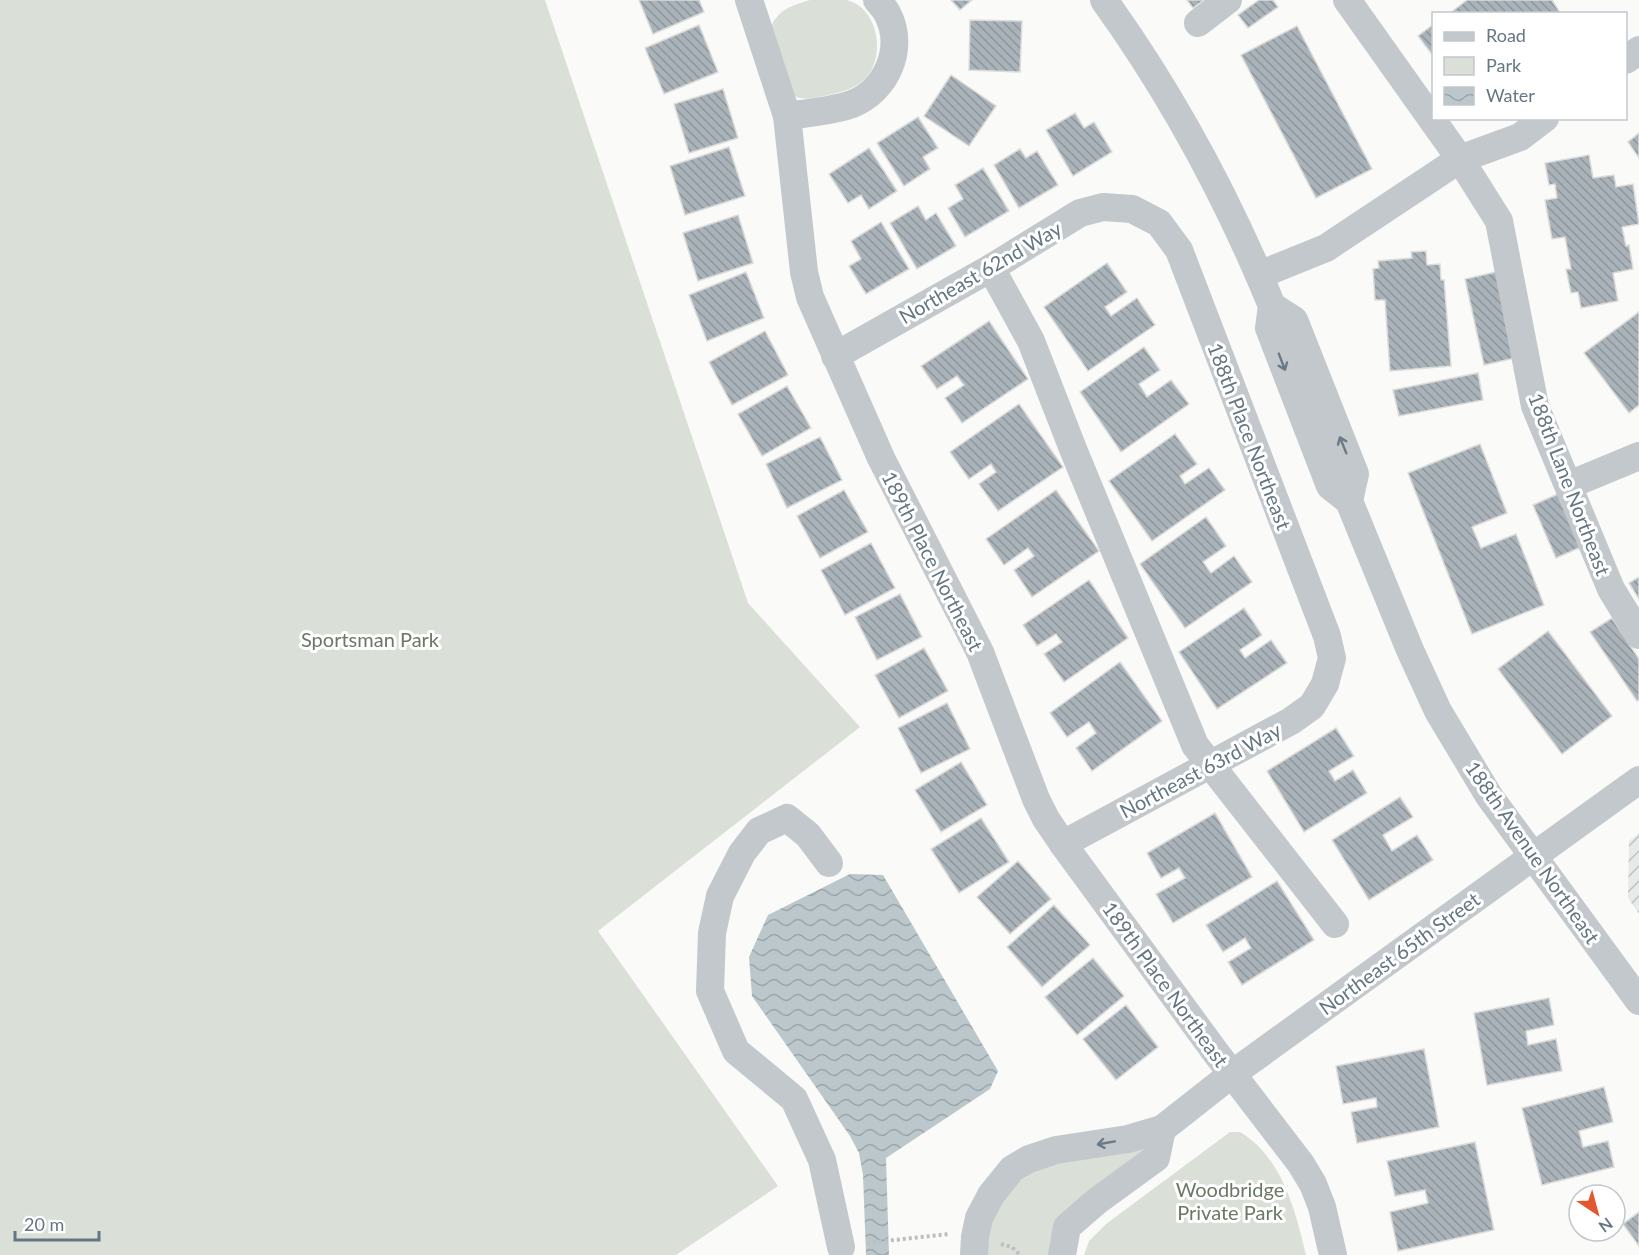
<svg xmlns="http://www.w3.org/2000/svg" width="1639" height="1255" font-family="Lato,sans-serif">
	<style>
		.industrial { fill: url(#industrial-furrows) }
		.park { fill: #dadfd7 }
		.water { fill: url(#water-waves) }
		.building { fill: url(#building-back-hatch); stroke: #dcdcda; stroke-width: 1.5 }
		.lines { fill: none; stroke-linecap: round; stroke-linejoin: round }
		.path { stroke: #bbbfc2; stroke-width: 4; stroke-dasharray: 3 3; stroke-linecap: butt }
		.minor { stroke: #c3c8cc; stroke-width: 28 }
		.oneway { stroke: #6a7a87 }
		.labels { text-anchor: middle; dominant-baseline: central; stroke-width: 6; stroke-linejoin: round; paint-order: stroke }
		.street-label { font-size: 20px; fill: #657683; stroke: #fff }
		.park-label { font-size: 20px; fill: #687a64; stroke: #fff }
	</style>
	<defs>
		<pattern id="industrial-furrows" width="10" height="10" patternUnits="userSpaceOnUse" patternTransform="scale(1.5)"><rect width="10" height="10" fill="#e8e9e9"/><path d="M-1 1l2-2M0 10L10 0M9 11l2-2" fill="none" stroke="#c0c1c2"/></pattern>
		<pattern id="water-waves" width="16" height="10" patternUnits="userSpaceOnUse" patternTransform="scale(1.5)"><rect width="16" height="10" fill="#bbc7cb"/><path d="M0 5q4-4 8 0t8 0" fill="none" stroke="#9ca6aa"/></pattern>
		<pattern id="building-back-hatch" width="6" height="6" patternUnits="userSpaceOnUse" patternTransform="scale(1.5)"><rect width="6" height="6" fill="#aab3b9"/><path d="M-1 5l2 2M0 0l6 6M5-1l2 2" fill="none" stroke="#8e969c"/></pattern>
	</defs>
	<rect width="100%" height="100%" fill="#fafaf8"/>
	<polygon class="industrial" points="1639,833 1639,914 1628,898 1629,841"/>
	<g class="park">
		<polygon points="0,0 545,0 748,603 860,727 598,931 778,1186 676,1255 0,1255"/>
		<path d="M810 0C821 0 837 0 847 0 877 8 885 51 869 74 858 89 841 92 824 96 810 99 801 101 789 93L769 31C777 10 790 6 810 0Z"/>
		<path d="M1230 1132H1240C1282 1157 1295 1210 1306 1255H1084L1089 1241 1106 1224Z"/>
		<polygon points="1156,1139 1053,1255 984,1255 986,1232 1004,1191 1047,1164"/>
	</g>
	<polygon class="water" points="850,874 883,875 998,1071 990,1089 886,1158 889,1255 866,1255 863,1175 859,1153 850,1136 752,996 749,957 768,915"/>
	<g class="building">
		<polygon points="639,0 699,0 704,12 653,34"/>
		<polygon points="951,0 972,0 960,10"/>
		<polygon points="1187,0 1204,0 1193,8"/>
		<polygon points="1259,0 1273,0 1278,7 1248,28 1238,15"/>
		<polygon points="1467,0 1552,0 1561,14 1449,14"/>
		<polygon points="970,20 1022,21 1020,72 969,70"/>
		<polygon points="1434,24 1434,57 1418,36"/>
		<polygon points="699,25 718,72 664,94 645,48"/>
		<polygon points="1297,26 1372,169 1316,198 1241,55"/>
		<polygon points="951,75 996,106 969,146 924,116"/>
		<polygon points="723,89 738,138 689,153 674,104"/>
		<polygon points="1075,113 1084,128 1094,122 1112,152 1073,176 1046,130"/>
		<polygon points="918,117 938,148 923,157 930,169 904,186 877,143"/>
		<polygon points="1639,133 1639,158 1628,142"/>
		<polygon points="729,147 745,196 685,215 670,166"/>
		<polygon points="869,148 897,191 869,209 861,195 848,203 829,174"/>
		<polygon points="1020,149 1026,158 1037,151 1058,185 1019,208 994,165"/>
		<polygon points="1589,155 1593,178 1614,175 1616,187 1633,184 1639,224 1622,227 1626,246 1629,245 1633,269 1613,273 1618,301 1581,308 1578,292 1571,293 1566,269 1571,269 1565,237 1552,239 1545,200 1557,198 1555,184 1549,185 1545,163"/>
		<polygon points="983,168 1009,211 965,237 948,208 963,199 955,185"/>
		<polygon points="918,206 926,220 936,213 956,246 917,269 890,223"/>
		<polygon points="738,215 753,263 698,281 683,233"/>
		<polygon points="881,222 909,269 866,294 849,266 861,259 851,241"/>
		<polygon points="1426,251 1427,265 1440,264 1441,280 1444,280 1451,366 1390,371 1385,300 1375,300 1373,269 1379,268 1378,261 1412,258 1411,252"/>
		<polygon points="1107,263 1127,292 1105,307 1111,316 1137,298 1155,325 1088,371 1044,307"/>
		<polygon points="746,272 764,318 707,341 689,295"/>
		<polygon points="1496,272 1515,358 1484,365 1465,279"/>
		<polygon points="1639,312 1639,405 1629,413 1584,353"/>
		<polygon points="989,321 1028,379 962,423 945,398 964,385 957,376 937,389 921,366"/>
		<polygon points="765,331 788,375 732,405 709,362"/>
		<polygon points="1144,347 1160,370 1139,384 1147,397 1171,380 1189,404 1121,452 1080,392"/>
		<polygon points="1478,373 1483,400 1399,416 1393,390"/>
		<polygon points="787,386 811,428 762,456 738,414"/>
		<polygon points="1019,404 1063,467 998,511 979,484 996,472 991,464 969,479 950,452"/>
		<polygon points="1175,434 1197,464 1180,476 1185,484 1209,468 1225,490 1152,541 1109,481"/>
		<polygon points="820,437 842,480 787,508 766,464"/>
		<polygon points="1480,444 1507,513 1472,527 1481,548 1516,534 1544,605 1472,634 1408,473"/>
		<polygon points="844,490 868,532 820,558 797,516"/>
		<polygon points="1056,490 1099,551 1032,597 1014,570 1034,556 1028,548 1004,565 986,539"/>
		<polygon points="1558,494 1581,547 1556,558 1533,505"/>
		<polygon points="1206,517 1226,546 1203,562 1211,573 1234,556 1252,582 1185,628 1140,564"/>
		<polygon points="871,543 895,588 845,615 821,570"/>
		<polygon points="1639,577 1639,599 1629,583"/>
		<polygon points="1089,580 1128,638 1064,682 1044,654 1062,642 1056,634 1037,646 1023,625"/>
		<polygon points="900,594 922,637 877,660 855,617"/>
		<polygon points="1244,608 1262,635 1240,650 1245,658 1271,640 1287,663 1217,709 1179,652"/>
		<polygon points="1612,618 1639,659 1639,700 1637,701 1590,632"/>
		<polygon points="1548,631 1612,716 1562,754 1498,669"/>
		<polygon points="924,648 948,691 899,718 875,675"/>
		<polygon points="1120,662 1162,721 1092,771 1076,748 1096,733 1089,722 1067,737 1050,713"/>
		<polygon points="947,703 970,749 921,773 898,728"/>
		<polygon points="1336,728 1354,756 1329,771 1335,781 1353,770 1367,793 1304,832 1267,771"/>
		<polygon points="961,762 987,805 941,832 915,790"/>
		<polygon points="1400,797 1413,817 1383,835 1392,851 1417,835 1433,860 1369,900 1332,840"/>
		<polygon points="1215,813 1252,877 1173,923 1156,894 1185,878 1179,868 1161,878 1147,853"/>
		<polygon points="981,818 1009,862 959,893 931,849"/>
		<polygon points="1018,861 1051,899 1010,934 977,897"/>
		<polygon points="1277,881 1314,940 1242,985 1228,962 1251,948 1245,938 1223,952 1206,925"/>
		<polygon points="1054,905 1090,945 1042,987 1007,947"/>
		<polygon points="1093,958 1124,996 1077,1035 1045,997"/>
		<polygon points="1549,998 1554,1025 1526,1031 1528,1045 1556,1039 1562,1071 1487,1085 1474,1013"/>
		<polygon points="1126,1005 1158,1047 1116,1080 1083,1039"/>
		<polygon points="1424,1049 1439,1127 1357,1143 1351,1112 1377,1107 1376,1098 1343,1104 1336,1066"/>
		<polygon points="1604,1087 1613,1122 1579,1131 1583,1147 1608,1141 1614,1167 1542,1185 1522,1108"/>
		<polygon points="1475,1142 1494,1230 1398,1251 1390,1212 1428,1203 1425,1190 1395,1196 1387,1161"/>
		<polygon points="1639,1212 1639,1246 1623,1224"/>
	</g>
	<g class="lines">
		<g class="path">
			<polyline points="867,1243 949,1234"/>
			<polyline points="1001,1244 1012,1247 1020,1255"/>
		</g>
		<g class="minor">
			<polyline points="749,0 787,116 804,272 810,297 881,458 980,652 1036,799 1046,819 1063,844 1216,1053 1301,1164 1313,1184 1322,1207 1333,1255"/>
			<path d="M1104 0C1173 96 1227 196 1272 306L1269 328 1330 486 1349 501 1410 650 1438 711 1489 796 1639 1001"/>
			<polyline points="1347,0 1460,159 1499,221 1535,406 1611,589 1639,635"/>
			<polyline points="1198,23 1228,0"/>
			<polyline points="1626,60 1639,50"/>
			<path d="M787 116C807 113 833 111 852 104 886 91 905 49 888 15 886 10 881 5 877 0"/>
			<polyline points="991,268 1031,341 1073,449 1195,745 1335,924"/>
			<polyline points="1259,275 1326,248 1460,159 1520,137 1545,118"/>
			<polyline points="1272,306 1294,320 1355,474 1349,501"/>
			<polyline points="835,356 991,268 1080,213 1103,207 1132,209 1159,223 1179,250 1327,636 1332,658 1325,684 1312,706 1291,721 1063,844"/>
			<polyline points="1569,485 1639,456"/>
			<polyline points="829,863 808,835 787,818 759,831 742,853 720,896 712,933 710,991 736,1051 794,1099 822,1160 841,1247"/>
			<polyline points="974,1255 975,1237 979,1218 991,1195 1012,1169 1029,1159 1056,1150 1128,1139 1162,1129 1232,1074 1639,780"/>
			<polyline points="1062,1255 1067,1227 1097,1201 1156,1158 1162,1129"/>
		</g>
	</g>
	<defs><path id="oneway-shaft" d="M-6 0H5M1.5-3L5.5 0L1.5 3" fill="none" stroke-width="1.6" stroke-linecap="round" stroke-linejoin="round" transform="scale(1.5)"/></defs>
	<g class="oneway">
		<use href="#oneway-shaft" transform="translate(1282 362) rotate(69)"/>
		<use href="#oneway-shaft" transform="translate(1343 445) rotate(-112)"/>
		<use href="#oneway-shaft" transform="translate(1106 1143) rotate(170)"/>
	</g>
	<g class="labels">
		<g class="street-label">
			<text transform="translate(980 272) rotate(-30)">Northeast 62nd Way</text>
			<text transform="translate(1250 436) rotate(69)">188th Place Northeast</text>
			<text transform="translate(1570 484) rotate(69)">188th Lane Northeast</text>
			<text transform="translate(933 561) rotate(63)">189th Place Northeast</text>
			<text transform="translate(1200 770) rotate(-28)">Northeast 63rd Way</text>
			<text transform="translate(1533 852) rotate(55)">188th Avenue Northeast</text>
			<text transform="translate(1399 953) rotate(-36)">Northeast 65th Street</text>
			<text transform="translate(1166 984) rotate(54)">189th Place Northeast</text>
		</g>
		<g class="park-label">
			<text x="370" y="639">Sportsman Park</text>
			<text x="1230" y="1189">Woodbridge<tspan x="1230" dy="23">Private Park</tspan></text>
		</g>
	</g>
	<rect x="1432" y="12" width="195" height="108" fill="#ffffff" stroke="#c1c8cd" stroke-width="1.5"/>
	<rect x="1444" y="32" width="30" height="9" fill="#c3c8cc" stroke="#c1c8cd" stroke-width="1.5"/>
	<text x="1486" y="42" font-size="18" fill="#657683">Road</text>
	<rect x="1444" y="57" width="30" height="18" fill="#dadfd7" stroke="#c1c8cd" stroke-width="1.5"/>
	<text x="1486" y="72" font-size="18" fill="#657683">Park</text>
	<rect x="1444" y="87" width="30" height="18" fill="url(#water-waves)" stroke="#c1c8cd" stroke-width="1.5"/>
	<text x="1486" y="102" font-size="18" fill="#657683">Water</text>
	<g transform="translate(1597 1213) rotate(144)"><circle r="28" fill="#ffffff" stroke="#c1c8cd" stroke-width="1.5"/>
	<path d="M0-4.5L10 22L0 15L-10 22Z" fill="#e4572e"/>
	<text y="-9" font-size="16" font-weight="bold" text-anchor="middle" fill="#657683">N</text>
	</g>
	<path d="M15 1231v9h84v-9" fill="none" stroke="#657683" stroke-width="3"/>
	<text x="24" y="1231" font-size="18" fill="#657683" stroke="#ffffff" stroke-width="4.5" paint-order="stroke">20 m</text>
</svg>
